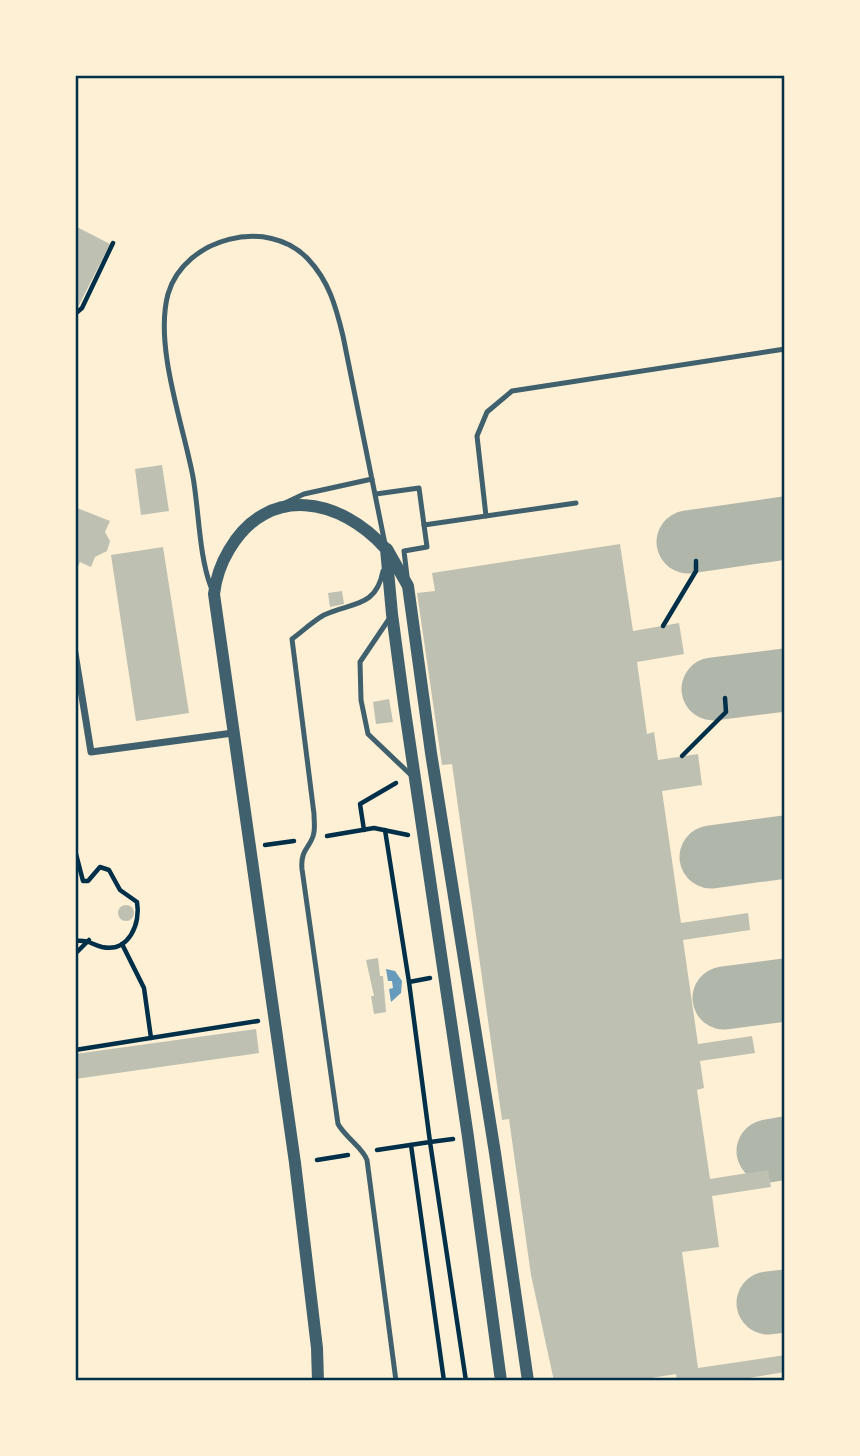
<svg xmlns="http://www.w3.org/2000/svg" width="860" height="1456" font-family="Lora,serif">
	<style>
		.water { fill: #669bbc }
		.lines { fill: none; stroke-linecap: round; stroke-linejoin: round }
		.taxiway { stroke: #b1b6ab; stroke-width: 63 }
		.building { fill: #bec0b2 }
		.path { stroke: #003049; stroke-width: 4.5 }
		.service { stroke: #3f606c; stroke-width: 5 }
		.minor { stroke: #3f606c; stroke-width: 7 }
		.tertiary { stroke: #3f606c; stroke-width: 12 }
		.neatline { fill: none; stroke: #003049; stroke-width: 2.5 }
	</style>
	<rect width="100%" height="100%" fill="#fdf0d5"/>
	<polygon class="water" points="386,969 395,971 402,981 401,993 391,1002 389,989 393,988 392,981 388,981"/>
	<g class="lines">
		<g class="taxiway">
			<polyline points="688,542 785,528"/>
			<polyline points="713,689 785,680"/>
			<polyline points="711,857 785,847"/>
			<polyline points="724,998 785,990"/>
			<polyline points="768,1151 785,1148"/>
			<polyline points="768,1303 785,1301"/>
		</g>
	</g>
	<g class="building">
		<polygon points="75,226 110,244 75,313"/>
		<polygon points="162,465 169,511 141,515 135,469"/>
		<polygon points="77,508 110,521 105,532 110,541 107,551 95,557 91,567 80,562 75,573"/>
		<polygon points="620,544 633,631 679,623 684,654 637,662 647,734 654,732 658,760 698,754 702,785 662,791 681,923 748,913 750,930 683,940 698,1044 752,1036 755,1053 700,1061 704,1088 697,1090 710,1179 768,1170 771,1187 712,1196 719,1247 682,1252 698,1368 785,1355 785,1372 730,1381 677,1381 676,1374 632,1381 554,1381 531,1275 509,1119 502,1120 452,764 442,765 417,593 435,591 432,573"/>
		<polygon points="163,547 189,713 136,721 111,555"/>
		<polygon points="342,591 344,604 330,607 328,593"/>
		<polygon points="389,699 393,722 376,724 373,702"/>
		<circle cx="126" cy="913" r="8"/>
		<polygon points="378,958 380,976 383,976 386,1012 374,1014 371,996 374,996 366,960"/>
		<polygon points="256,1029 259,1053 75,1079 75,1054"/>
	</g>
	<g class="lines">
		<g class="path">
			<polyline points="75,314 82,308 113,243"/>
			<polyline points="663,626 696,571 696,561"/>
			<polyline points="682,756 726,712 725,698"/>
			<polyline points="364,830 360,804 396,783"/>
			<polyline points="385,830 409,982"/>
			<polyline points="327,836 374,828 408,835"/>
			<polyline points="265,845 294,841"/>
			<path d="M75 850 83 881H88L100 867 109 870 120 890 137 902C141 923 129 953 102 947 90 944 91 940 75 941"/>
			<polyline points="122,944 144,988 151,1038"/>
			<polyline points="75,954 89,940"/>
			<polyline points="75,1050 258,1021"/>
			<polyline points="453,1139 430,1142 466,1381"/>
			<polyline points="411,1145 444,1381"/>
			<polyline points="377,1150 430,1142 409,982 430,978"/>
			<polyline points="317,1160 348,1155"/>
		</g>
		<g class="service">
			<polyline points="376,494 419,488 427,547 404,551 407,576"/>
			<polyline points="285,503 304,494 372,479"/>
			<polyline points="486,516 477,436 487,412 512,391 785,349"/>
			<polyline points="424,525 576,503"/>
			<path d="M383 571C376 608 352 602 324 615 313 621 303 631 292 639L314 814C314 820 315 826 314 832 312 847 300 848 302 869L338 1124C346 1138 363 1148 367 1160L396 1381"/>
			<path d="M211 587C199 556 199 511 193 477 183 424 154 346 168 294 184 238 268 216 308 259 329 281 336 307 343 336L385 544"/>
			<polyline points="389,619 360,662 361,700 368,734 412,776"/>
		</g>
		<polyline class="minor" points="75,653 91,752 233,733"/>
		<g class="tertiary">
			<polyline points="387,549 408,586 431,753 495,1153 528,1381"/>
			<path d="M318 1381 317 1348 295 1163 214 594C216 577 220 565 229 550 268 483 341 498 386 549L392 614 404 704 468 1137 501 1381"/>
		</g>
	</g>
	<rect width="860" height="1456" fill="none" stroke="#fdf0d5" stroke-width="154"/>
	<rect x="77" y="77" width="706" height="1302" class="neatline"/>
</svg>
